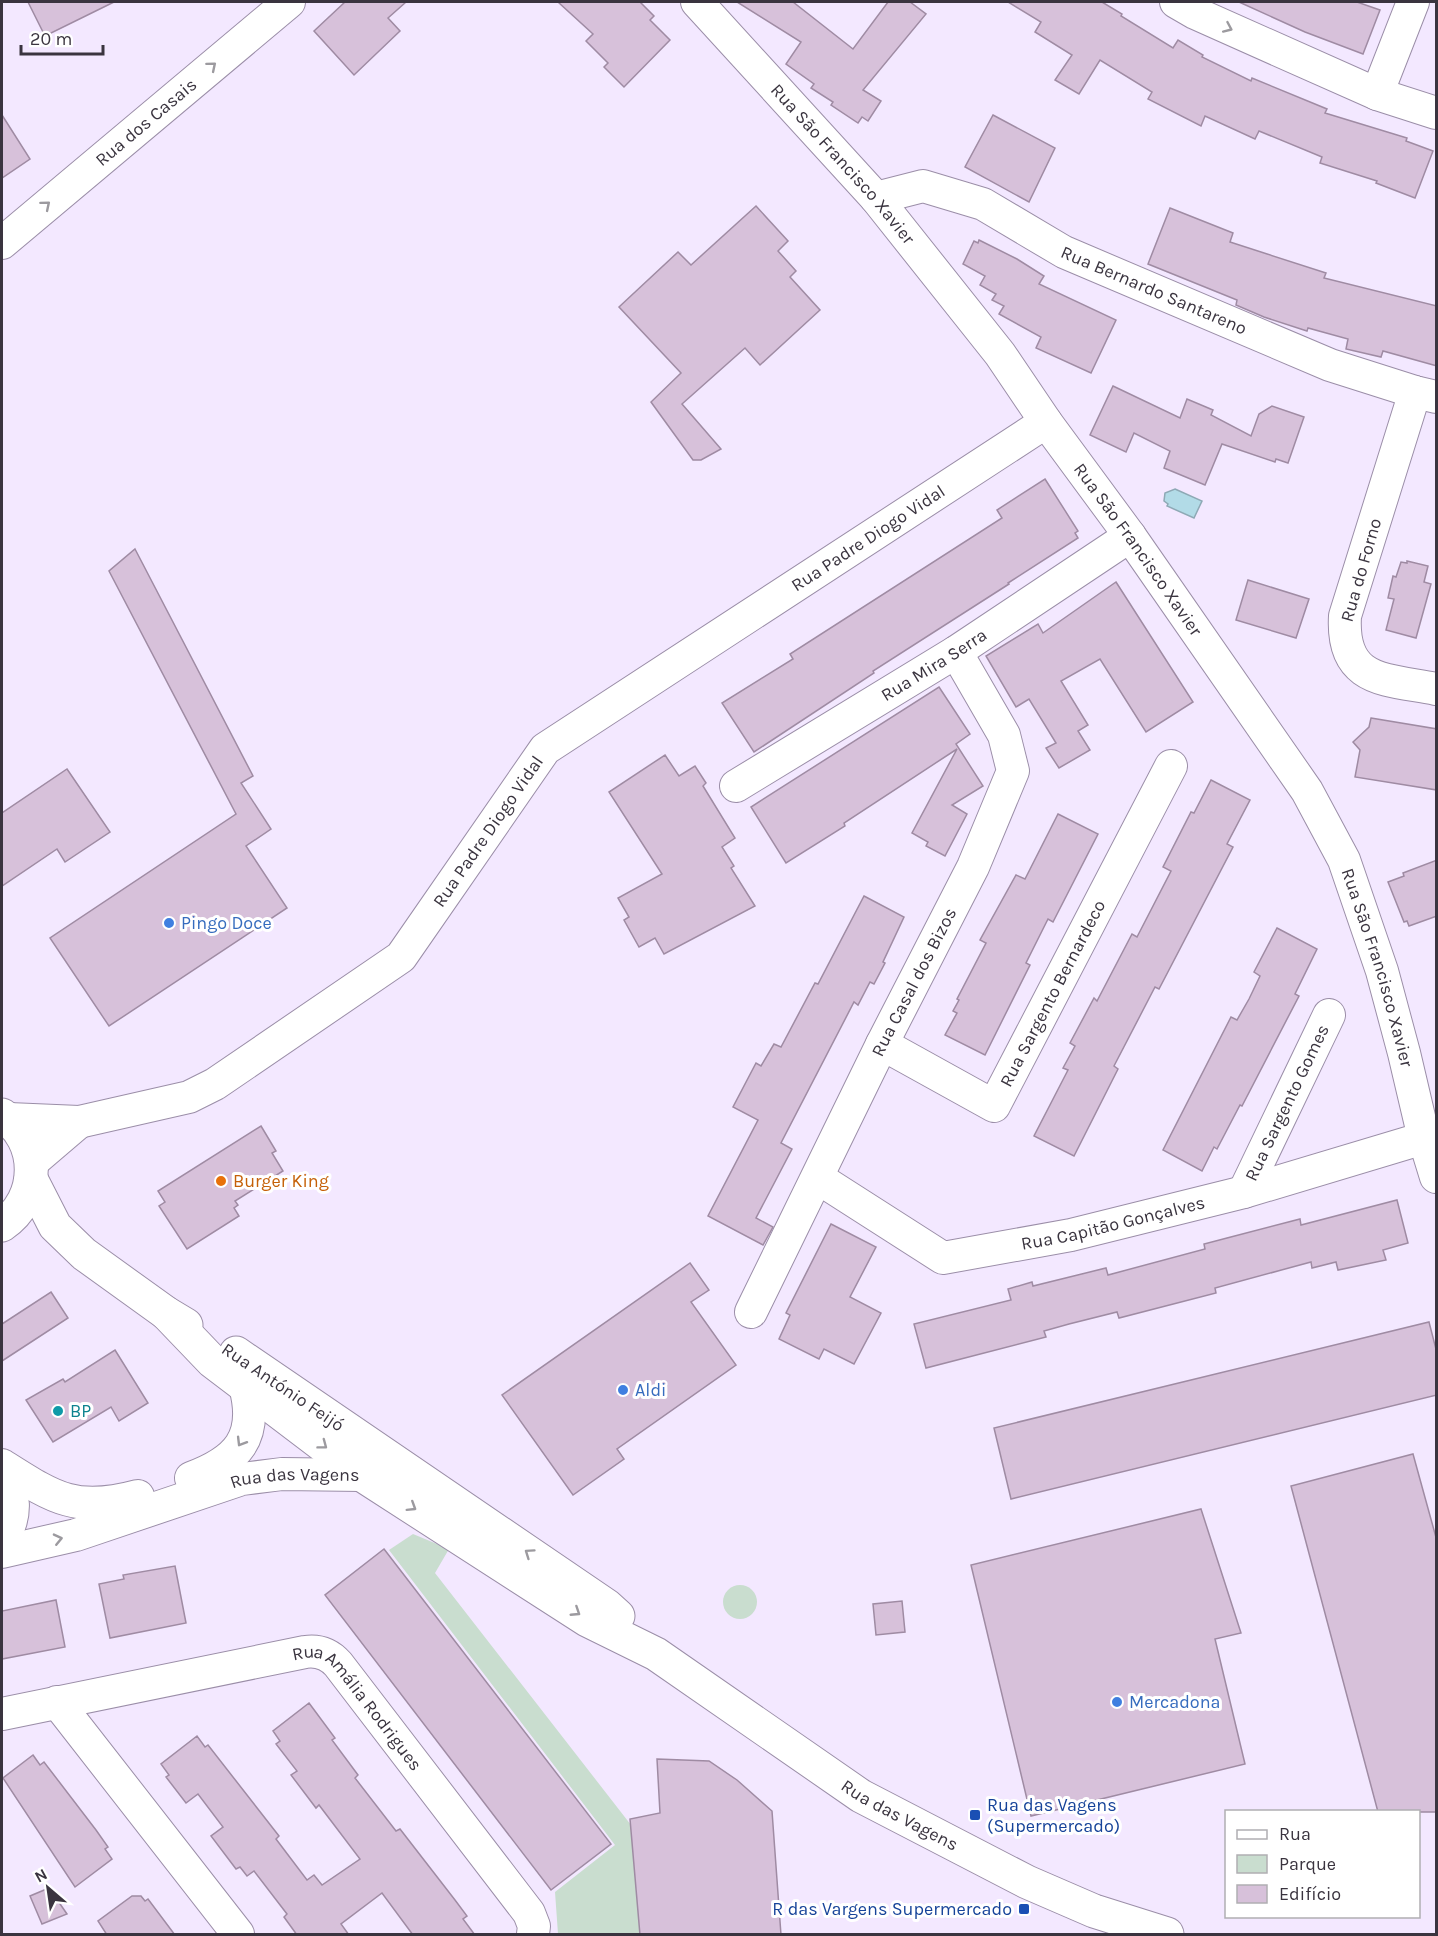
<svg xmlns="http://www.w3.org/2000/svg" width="1438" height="1936" font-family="Karla,sans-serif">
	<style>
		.green { fill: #c9ddcf }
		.water { fill: #b2dbe7; stroke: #8ea9b5; stroke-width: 1.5 }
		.building { fill: #d7c1da; stroke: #9f8ba3; stroke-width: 1.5 }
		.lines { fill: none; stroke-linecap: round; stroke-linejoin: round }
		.street-casing { stroke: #9b8ea8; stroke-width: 34 }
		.secondary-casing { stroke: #9b8ea8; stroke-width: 35 }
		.street { stroke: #fff; stroke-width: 32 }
		.secondary { stroke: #fff; stroke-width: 33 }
		.oneway { stroke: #9c9a9f }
		.shop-dot { fill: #3f7fe0; stroke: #fff; stroke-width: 2 }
		.food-dot { fill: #e8710a; stroke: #fff; stroke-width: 2 }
		.culture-dot { fill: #0f9aa8; stroke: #fff; stroke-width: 2 }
		.transit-dot { fill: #1a4fb4; stroke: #fff; stroke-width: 2 }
		.labels { text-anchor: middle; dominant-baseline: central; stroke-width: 6; stroke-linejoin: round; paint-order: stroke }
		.street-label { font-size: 18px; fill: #3a343f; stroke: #fff }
		.shop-label { font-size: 18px; fill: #366cbe; stroke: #fff; text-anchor: start }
		.food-label { font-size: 18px; fill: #c56008; stroke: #fff; text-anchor: start }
		.culture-label { font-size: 18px; fill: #0d838f; stroke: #fff; text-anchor: start }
		.transit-label { font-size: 18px; fill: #164399; stroke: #fff; text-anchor: start }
	</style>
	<rect width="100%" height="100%" fill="#f3e8ff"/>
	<g class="green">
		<polygon points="413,1534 449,1549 435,1573 631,1825 640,1934 558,1934 555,1892 615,1845 389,1550"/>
		<circle cx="740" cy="1602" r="17"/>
	</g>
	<polygon class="water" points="1175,489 1202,501 1194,518 1167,506 1168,504 1164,501 1165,493"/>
	<g class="building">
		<polygon points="28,2 114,2 45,36"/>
		<polygon points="345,2 406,2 388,18 400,31 354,75 314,31"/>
		<polygon points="558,2 640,2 654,16 650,20 670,40 624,87 604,67 608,63 586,41 593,34"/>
		<polygon points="737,2 793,2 853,49 888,2 910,2 926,14 863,90 881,101 868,121 862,117 858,123 831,105 833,102 811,88 814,84 786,64 801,42"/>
		<polygon points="1008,2 1102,2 1122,14 1121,16 1173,48 1178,40 1203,55 1202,57 1251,81 1252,78 1327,109 1325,113 1407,138 1406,141 1433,151 1415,198 1376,183 1377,181 1320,163 1322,157 1259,131 1255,139 1205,116 1201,126 1148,99 1152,92 1100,60 1079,94 1055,80 1072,55 1035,32 1041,22"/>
		<polygon points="1239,2 1357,2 1380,10 1363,54 1305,32"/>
		<polygon points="2,115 30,159 2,178"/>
		<polygon points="993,115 1055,148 1029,202 965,167"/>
		<polygon points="756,206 788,241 778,251 796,271 790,277 820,310 760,365 745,348 682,404 721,449 701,460 693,460 651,402 681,373 619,307 678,252 691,265"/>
		<polygon points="1170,208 1233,233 1230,242 1326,273 1324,278 1437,306 1437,366 1383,351 1381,357 1346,349 1348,339 1308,328 1307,331 1264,317 1236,305 1237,300 1148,264"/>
		<polygon points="979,240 1017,259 1044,276 1039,284 1116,320 1091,373 1036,348 1041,337 999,314 1004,306 992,300 996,294 980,285 985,276 963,264 974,241 978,243"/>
		<polygon points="1113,386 1180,418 1187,399 1213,410 1211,415 1251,436 1259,414 1272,406 1304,417 1288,463 1276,459 1275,462 1222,444 1205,485 1164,468 1170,451 1134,433 1126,452 1090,435"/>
		<polygon points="1045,479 1078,531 1075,533 1078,538 1008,583 1009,584 873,671 874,673 754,752 722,703 793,659 790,654 1002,518 997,510"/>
		<polygon points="135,549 253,776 241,783 271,829 246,846 287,908 109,1026 50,938 236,814 109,571"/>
		<polygon points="1407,561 1428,566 1424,582 1431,584 1416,638 1386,630 1394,599 1388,598 1393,576 1396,577 1401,562 1407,563"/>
		<polygon points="1248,580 1309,599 1296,638 1236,620"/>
		<polygon points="1116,582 1193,702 1146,732 1100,659 1061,681 1088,725 1078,731 1090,750 1059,768 1046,748 1056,743 1029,699 1016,707 986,656 1038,624 1043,633"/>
		<polygon points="939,687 970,734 956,744 983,786 952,805 967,814 945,856 926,846 928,842 912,833 957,749 844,823 845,826 786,863 751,807"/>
		<polygon points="1371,718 1437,729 1437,790 1355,777 1360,750 1353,742 1369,727"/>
		<polygon points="665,755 679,776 695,766 706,783 703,786 735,838 722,847 734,866 731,868 755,906 664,954 655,938 639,947 624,920 629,917 618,898 662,874 609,792"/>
		<polygon points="67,769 110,832 65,862 57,849 2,886 2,813"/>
		<polygon points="1211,780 1250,800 1227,844 1233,847 1159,989 1155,987 1114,1066 1118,1069 1074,1156 1034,1136 1068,1070 1063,1068 1075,1046 1070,1043 1094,998 1097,1001 1132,934 1137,937 1171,871 1163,867 1191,812 1194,813"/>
		<polygon points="1058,814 1098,834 1053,922 1048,919 1026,963 1030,965 985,1055 945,1035 957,1013 953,1011 959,1000 957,999 986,943 980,940 1016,875 1025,879"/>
		<polygon points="1437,860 1437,916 1409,926 1407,921 1404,922 1388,882 1404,876 1403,873"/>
		<polygon points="864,896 904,917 883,962 885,963 874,984 870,982 858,1005 854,1002 781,1143 792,1149 756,1218 773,1227 763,1245 708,1216 758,1120 733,1107 756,1063 761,1066 774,1044 781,1047 815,983 818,984"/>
		<polygon points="1277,928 1317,949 1295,994 1299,996 1242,1106 1240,1105 1217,1149 1214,1147 1202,1171 1163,1150 1231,1017 1237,1020 1249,999 1260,976 1254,972"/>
		<polygon points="261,1126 276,1151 272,1153 283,1171 235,1201 238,1205 234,1208 239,1216 187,1249 159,1206 165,1202 158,1191"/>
		<polygon points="1397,1200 1408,1243 1383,1250 1386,1260 1338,1270 1336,1262 1312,1268 1311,1262 1215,1288 1216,1293 1119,1318 1117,1312 1069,1324 1044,1331 1046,1337 926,1368 914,1324 1011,1300 1008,1289 1032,1282 1033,1286 1106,1268 1108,1275 1205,1249 1204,1244 1227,1238 1300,1219 1301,1225"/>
		<polygon points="831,1224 876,1247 850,1297 881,1313 854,1364 824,1349 819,1359 779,1339 790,1315 786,1313"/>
		<polygon points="690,1263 709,1290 691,1302 736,1365 617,1449 624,1459 573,1495 502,1395"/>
		<polygon points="51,1292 68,1318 2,1361 2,1324"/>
		<polygon points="1429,1322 1437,1353 1437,1395 1011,1499 994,1428"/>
		<polygon points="115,1350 148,1403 119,1421 111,1407 53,1442 26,1400 63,1379 65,1382"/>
		<polygon points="1413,1454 1437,1541 1437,1812 1378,1812 1291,1486"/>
		<polygon points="1201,1509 1241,1633 1215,1639 1245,1764 1031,1816 971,1565"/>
		<polygon points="384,1549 611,1844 551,1890 325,1595"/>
		<polygon points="175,1566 186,1623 110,1638 99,1584 124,1579 123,1575"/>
		<polygon points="56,1600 65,1647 2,1659 2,1611"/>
		<polygon points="902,1601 905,1632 876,1635 873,1604"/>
		<polygon points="309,1703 335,1738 332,1740 358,1775 355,1778 396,1831 400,1829 455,1900 467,1916 463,1919 475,1935 413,1935 382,1893 341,1924 349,1935 297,1935 284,1917 287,1914 254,1871 247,1876 240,1867 236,1869 211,1836 223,1827 198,1794 186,1803 166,1777 169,1775 161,1764 197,1736 205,1747 208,1745 279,1836 276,1839 307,1880 314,1875 322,1885 360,1859 319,1805 316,1808 291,1775 297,1771 276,1744 280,1741 273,1731"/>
		<polygon points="33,1755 40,1765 44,1762 96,1830 108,1847 105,1849 112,1859 75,1887 3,1778"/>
		<polygon points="657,1759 709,1761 737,1780 772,1811 781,1935 640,1935 630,1819 660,1813"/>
		<polygon points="49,1888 67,1914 42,1924 30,1896"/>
		<polygon points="132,1896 141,1896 145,1901 148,1899 175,1935 107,1935 98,1921"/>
	</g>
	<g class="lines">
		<defs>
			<g id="street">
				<path id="s1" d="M697 2 876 198 1000 354 1046 422 1130 536 1307 791 1344 860 1382 971 1404 1053 1424 1138 1436 1177"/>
				<polyline points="1176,2 1195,13 1377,94 1436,113"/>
				<polyline points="1377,94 1413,2"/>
				<path id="s2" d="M876 198 923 186 983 204 1064 252 1330 365 1415 392 1436 397"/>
				<path id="s3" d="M2 243 289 2"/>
				<path d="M1415 392 1345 616C1341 683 1386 679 1436 689"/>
				<path id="s4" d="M736 786 956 652 1130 536"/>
				<path id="s5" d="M882 1044 994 1106 1171 766"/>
				<path id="s6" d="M9 1119 79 1122 189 1097 215 1084 401 957 545 749 1046 422"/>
				<polyline points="31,1163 79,1122"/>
				<path id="s7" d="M818 1178 943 1258 1071 1235 1244 1192 1424 1138"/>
				<path id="s8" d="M1244 1192 1329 1015"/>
				<path id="s9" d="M751 1312 882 1044 973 867 1013 771 1004 735 956 652"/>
				<path d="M2 1465C54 1498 75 1513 138 1496"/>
				<path d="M2 1470C15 1490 18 1518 2 1538"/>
				<path d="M191 1478C237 1461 259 1438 245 1386"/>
				<path id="s10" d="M2 1552 76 1535 242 1479 282 1474 362 1475"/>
				<polyline points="57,1702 238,1934"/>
				<path id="s11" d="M2 1714 305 1652C318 1650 329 1654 338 1664L529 1913 534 1926 533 1934"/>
			</g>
			<g id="secondary">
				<path d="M2 1115C41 1140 41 1199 2 1225"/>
				<polyline points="31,1179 55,1226 84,1254 166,1313 186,1325"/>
				<path id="s12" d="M166 1313 212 1361 362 1475 587 1620 656 1654 861 1796 1027 1882 1094 1911 1167 1934"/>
				<polyline points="236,1353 607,1606 618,1616"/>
			</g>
		</defs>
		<use href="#street" class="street-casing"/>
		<use href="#secondary" class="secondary-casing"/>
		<use href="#street" class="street"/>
		<use href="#secondary" class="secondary"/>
	</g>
	<defs><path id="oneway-chevron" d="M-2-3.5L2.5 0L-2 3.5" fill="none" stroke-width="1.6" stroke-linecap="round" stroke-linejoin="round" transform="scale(1.5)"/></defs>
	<g class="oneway">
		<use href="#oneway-chevron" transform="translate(1228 28) rotate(24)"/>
		<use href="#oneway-chevron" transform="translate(212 66) rotate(-40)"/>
		<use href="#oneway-chevron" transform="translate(46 205) rotate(-40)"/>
		<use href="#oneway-chevron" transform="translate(241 1442) rotate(121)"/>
		<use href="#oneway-chevron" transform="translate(323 1445) rotate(37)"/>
		<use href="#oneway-chevron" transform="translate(412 1507) rotate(32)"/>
		<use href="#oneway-chevron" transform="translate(58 1539) rotate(-13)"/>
		<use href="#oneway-chevron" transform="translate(529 1553) rotate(-145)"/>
		<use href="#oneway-chevron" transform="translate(576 1612) rotate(33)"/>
	</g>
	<g class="shop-dot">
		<circle cx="169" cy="923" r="6"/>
		<circle cx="623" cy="1390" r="6"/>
		<circle cx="1117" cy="1702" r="6"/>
	</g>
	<circle class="food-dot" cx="221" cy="1181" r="6"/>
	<circle class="culture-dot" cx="58" cy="1411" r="6"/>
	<g class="transit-dot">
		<rect x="969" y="1809" width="12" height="12" rx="3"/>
		<rect x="1018" y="1903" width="12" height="12" rx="3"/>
	</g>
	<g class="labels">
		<g class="street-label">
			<text stroke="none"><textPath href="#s3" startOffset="188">Rua dos Casais</textPath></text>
			<text stroke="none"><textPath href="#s1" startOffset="218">Rua São Francisco Xavier</textPath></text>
			<text stroke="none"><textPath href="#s2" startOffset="303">Rua Bernardo Santareno</textPath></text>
			<text stroke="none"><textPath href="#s6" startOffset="1076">Rua Padre Diogo Vidal</textPath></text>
			<text stroke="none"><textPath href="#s1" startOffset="704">Rua São Francisco Xavier</textPath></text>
			<text transform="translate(1361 570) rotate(-74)">Rua do Forno</text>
			<text stroke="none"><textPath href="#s4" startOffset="232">Rua Mira Serra</textPath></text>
			<text stroke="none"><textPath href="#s6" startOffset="590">Rua Padre Diogo Vidal</textPath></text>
			<text stroke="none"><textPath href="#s1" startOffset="1190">Rua São Francisco Xavier</textPath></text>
			<text stroke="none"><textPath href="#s9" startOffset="368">Rua Casal dos Bizos</textPath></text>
			<text stroke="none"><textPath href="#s5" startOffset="255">Rua Sargento Bernardeco</textPath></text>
			<text stroke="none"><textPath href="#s8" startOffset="99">Rua Sargento Gomes</textPath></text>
			<text stroke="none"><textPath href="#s7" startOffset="322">Rua Capitão Gonçalves</textPath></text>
			<text transform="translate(283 1387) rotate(34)">Rua António Feijó</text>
			<text stroke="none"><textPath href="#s10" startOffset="304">Rua das Vagens</textPath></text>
			<text stroke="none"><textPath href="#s11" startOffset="387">Rua Amália Rodrigues</textPath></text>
			<text stroke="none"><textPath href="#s12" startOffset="892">Rua das Vagens</textPath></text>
		</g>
		<g class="shop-label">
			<text x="181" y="923">Pingo Doce</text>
			<text x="635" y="1390">Aldi</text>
			<text x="1129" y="1702">Mercadona</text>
		</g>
		<g class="food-label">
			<text x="233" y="1181">Burger King</text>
		</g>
		<g class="culture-label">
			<text x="70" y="1411">BP</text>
		</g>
		<g class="transit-label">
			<text x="987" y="1805">Rua das Vagens<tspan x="987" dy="21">(Supermercado)</tspan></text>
			<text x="1012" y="1909" text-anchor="end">R das Vargens Supermercado</text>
		</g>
	</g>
	<rect width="1438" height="1936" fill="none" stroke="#3a343f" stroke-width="6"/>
	<rect x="1225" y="1810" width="195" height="108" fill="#ffffff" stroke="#b0aeb2" stroke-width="1.5"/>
	<rect x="1237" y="1830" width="30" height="9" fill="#ffffff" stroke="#b0aeb2" stroke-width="1.5"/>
	<text x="1279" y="1840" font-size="18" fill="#3a343f">Rua</text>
	<rect x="1237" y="1855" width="30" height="18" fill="#c9ddcf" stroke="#b0aeb2" stroke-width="1.5"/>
	<text x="1279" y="1870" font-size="18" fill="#3a343f">Parque</text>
	<rect x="1237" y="1885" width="30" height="18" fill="#d7c1da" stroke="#b0aeb2" stroke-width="1.5"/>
	<text x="1279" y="1900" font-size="18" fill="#3a343f">Edifício</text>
	<g transform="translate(48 1888) rotate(331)" stroke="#ffffff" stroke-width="4.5" paint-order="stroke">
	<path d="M0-4.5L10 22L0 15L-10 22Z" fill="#3a343f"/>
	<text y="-9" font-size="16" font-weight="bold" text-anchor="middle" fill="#3a343f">N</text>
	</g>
	<path d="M21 45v9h82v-9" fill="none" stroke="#3a343f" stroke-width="3"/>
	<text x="30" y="45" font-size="18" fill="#3a343f" stroke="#ffffff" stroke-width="4.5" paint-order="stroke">20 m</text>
</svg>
